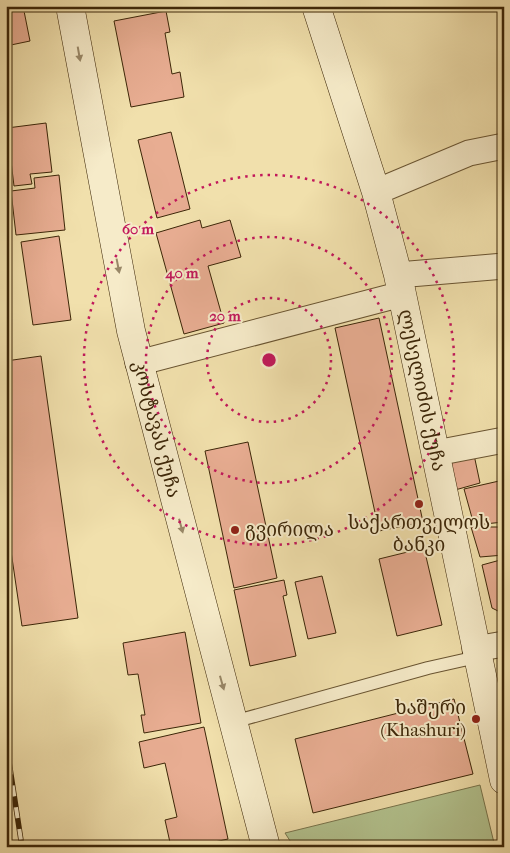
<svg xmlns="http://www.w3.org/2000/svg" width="510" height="853" font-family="'IM FELL French Canon','Noto Serif Georgian',serif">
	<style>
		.green { fill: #b3c38f; stroke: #78744c }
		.building { fill: #e8ad92; stroke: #3c2608 }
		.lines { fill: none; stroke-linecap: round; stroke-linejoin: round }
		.lane-casing { stroke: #695431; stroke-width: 14 }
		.street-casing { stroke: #695431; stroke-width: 27 }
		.secondary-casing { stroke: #3c2608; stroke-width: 29 }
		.lane { stroke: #f6ebc9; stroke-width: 12 }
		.street { stroke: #f6ebc9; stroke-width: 25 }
		.secondary { stroke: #f6ebc9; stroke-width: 28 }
		.rail-casing { stroke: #3c2608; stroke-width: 5.5 }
		.rail { stroke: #f6ebc9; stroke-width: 4; stroke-dasharray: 11; stroke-linecap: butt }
		.oneway { fill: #998868 }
		.ring { fill: none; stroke: #c2185b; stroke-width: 2.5; stroke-dasharray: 2.5 5 }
		.poi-dot { fill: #8f2418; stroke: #f6ebc9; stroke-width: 2 }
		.labels { text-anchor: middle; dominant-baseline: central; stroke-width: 4; stroke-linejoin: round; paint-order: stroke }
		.street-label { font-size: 19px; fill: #3c2608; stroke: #f6ebc9 }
		.poi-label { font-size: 19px; fill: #3c2608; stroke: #f6ebc9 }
		.centre { fill: #c2185b; stroke: #f6ebc9; stroke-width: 2.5 }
		.ring-label { font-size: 15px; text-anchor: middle; font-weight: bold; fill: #c2185b; stroke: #f6ebc9; stroke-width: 4; stroke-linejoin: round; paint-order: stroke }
	</style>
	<rect width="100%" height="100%" fill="#f1e0ac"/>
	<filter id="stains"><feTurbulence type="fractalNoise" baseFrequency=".004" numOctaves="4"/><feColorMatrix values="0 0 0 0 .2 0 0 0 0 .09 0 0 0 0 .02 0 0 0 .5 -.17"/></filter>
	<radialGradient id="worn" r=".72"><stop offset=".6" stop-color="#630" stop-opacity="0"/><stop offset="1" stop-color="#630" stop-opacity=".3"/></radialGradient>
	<polygon class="green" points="480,785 495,847 294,847 285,833"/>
	<g class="building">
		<polygon points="6,6 23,6 30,41 6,46"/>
		<polygon points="166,11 170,32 165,33 172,74 180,72 184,97 131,107 114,21"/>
		<polygon points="46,123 52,172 30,174 32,184 14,186 7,128"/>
		<polygon points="171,132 190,209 157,218 138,140"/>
		<polygon points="59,175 65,230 16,235 11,191 35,188 34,178"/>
		<polygon points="200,220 202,228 230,220 241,257 208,266 224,323 184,334 156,233"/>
		<polygon points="59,236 71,320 33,325 21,242"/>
		<polygon points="379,318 423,522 379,531 335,328"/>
		<polygon points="41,356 78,618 22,626 6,517 6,361"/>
		<polygon points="248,442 277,578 234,588 205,451"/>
		<polygon points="504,446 504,474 503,474 498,447"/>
		<polygon points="473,450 480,483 455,490 447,457"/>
		<polygon points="499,481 504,496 504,522 474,525 464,489"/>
		<polygon points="471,527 504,527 504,555 480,557"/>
		<polygon points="424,548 442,625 397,636 379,559"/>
		<polygon points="504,559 504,610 498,611 492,608 482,565"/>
		<polygon points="322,576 336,633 308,639 295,582"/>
		<polygon points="284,580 287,595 283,596 296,656 250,666 234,590"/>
		<polygon points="185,632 201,723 144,733 141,715 145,715 138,674 128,675 123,643"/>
		<polygon points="454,699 473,774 313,813 295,739"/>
		<polygon points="204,727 228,839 192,847 171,847 165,820 177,817 165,763 144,768 139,742"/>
	</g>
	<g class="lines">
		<defs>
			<polyline id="lane" points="233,722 428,668 477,657"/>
			<g id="street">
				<polyline points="376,192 469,153 504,146"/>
				<polyline points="398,275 504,266"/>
				<polyline points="138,363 402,294"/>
				<polyline points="436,453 504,440"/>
				<polyline points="475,649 504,644"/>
			</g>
			<g id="secondary">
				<path id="s1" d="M70 6 131 331 266 847"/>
				<path id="s2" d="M316 6 376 192 398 275 504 780"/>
			</g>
		</defs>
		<use href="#lane" class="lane-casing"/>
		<use href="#street" class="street-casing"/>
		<use href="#secondary" class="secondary-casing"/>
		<use href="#lane" class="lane"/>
		<use href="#street" class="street"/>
		<use href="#secondary" class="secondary"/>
		<defs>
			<polyline id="rail" points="6,742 22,847"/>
		</defs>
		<use href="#rail" class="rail-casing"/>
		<use href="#rail" class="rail"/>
	</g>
	<defs><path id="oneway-solid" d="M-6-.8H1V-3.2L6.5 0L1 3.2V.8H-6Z" transform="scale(1.25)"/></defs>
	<g class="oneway">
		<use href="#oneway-solid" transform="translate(79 54) rotate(80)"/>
		<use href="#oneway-solid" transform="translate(118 266) rotate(79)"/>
		<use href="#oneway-solid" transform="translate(181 526) rotate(75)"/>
		<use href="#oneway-solid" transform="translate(222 683) rotate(74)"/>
	</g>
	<g class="ring">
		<circle cx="269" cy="360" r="62"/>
		<circle cx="269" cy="360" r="123"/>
		<circle cx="269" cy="360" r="185"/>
	</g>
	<g class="poi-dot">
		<circle cx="419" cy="504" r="5"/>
		<circle cx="235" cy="530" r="5"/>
		<circle cx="476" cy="719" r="5"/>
	</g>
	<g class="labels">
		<g class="street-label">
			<text stroke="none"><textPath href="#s2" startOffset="399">ლესელიძის ქუჩა</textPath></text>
			<text stroke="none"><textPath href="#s1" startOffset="432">კოსტავას ქუჩა</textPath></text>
		</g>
		<g class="poi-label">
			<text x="419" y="523">საქართველოს<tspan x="419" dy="22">ბანკი</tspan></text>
			<text x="245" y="530" text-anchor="start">გვირილა</text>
			<text x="466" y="708" text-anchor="end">ხაშური<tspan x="466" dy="22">(Khashuri)</tspan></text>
		</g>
	</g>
	<circle cx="269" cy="360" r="8" class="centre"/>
	<g class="ring-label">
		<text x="138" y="234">60 m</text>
		<text x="182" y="278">40 m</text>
		<text x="225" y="321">20 m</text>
	</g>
	<rect width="510" height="853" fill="none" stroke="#f1e0ac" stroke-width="25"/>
	<rect x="8" y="8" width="495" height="838" fill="none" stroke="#3c2608" stroke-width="2.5"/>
	<rect x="12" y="12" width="485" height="828" fill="none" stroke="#3c2608"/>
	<rect width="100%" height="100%" filter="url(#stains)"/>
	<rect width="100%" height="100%" fill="url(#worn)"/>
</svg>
